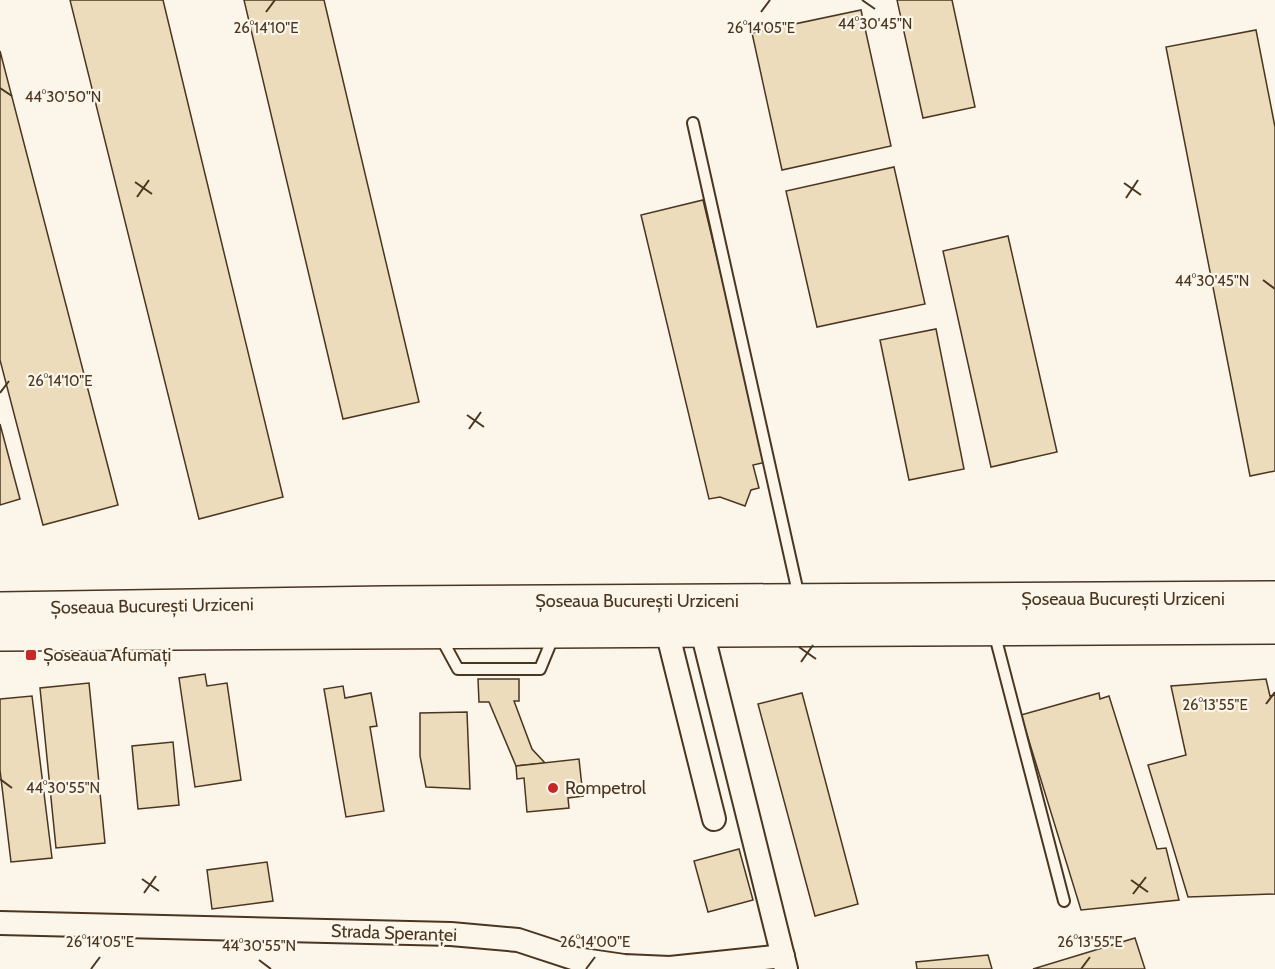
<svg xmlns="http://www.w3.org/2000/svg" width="1275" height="969" font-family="Cabin,sans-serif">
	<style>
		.building { fill: #ecdcbc; stroke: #4a3520; stroke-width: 1.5 }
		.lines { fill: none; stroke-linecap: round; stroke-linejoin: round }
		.lane-casing { stroke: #4a3520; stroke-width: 14 }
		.street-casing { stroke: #4a3520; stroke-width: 26 }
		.highway-casing { stroke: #4a3520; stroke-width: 36 }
		.lane { stroke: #fbf6e9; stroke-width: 10 }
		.street { stroke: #fbf6e9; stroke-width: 22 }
		.highway { stroke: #fbf6e9; stroke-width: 33 }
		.ticks { fill: none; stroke: #4a3520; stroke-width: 2 }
		.poi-dot { fill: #c62828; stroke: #fbf6e9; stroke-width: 2 }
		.labels { text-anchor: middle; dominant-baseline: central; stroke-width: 4.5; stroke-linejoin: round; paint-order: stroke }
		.street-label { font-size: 18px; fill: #4a3520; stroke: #fbf6e9 }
		.poi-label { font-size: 18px; fill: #4a3520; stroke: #fbf6e9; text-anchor: start }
		.ticks-label { font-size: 15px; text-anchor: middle; fill: #4a3520; stroke: #fbf6e9; stroke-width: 4.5; stroke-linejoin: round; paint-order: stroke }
	</style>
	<rect width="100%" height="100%" fill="#fbf6e9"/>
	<g class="building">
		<polygon points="70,0 163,0 283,497 199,519"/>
		<polygon points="244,0 324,0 419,402 343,419"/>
		<polygon points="897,0 952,0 975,107 923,118"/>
		<polygon points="861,10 891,146 782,170 752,33"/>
		<polygon points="1256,30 1275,127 1275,471 1250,476 1166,47"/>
		<polygon points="0,51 118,505 43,525 0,360"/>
		<polygon points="894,167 925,304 817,327 786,191"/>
		<polygon points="703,200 766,462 753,465 759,488 751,490 745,506 720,497 709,499 641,215"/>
		<polygon points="1008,236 1057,452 991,467 943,251"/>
		<polygon points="936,329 964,469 909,480 880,340"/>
		<polygon points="0,424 20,499 0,505"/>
		<polygon points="205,674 207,686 227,683 241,780 195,787 179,678"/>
		<polygon points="478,679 519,679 519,701 514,701 532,749 545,763 516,766 489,702 479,702"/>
		<polygon points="1266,679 1270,696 1275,695 1275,894 1188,897 1148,765 1186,755 1171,686"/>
		<polygon points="89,683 105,843 56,848 40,688"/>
		<polygon points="343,686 345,698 371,693 377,726 370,727 384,811 346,817 324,689"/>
		<polygon points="802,693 858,904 815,916 758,704"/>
		<polygon points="1099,693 1100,699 1109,696 1157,849 1166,848 1179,900 1081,910 1021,715"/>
		<polygon points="32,696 52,858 11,862 0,770 0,699"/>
		<polygon points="467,712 470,789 426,787 420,756 420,713"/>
		<polygon points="173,742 179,805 138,809 132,746"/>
		<polygon points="579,759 583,796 568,798 569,808 527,812 524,778 517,779 516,766"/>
		<polygon points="739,849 753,900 708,912 694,861"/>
		<polygon points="267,862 273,901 212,909 207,870"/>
		<polygon points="1135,938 1145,969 1033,969"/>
		<polygon points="988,955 992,969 917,969 916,962"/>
	</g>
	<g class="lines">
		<defs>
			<g id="lane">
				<polyline points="693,123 799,597"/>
				<polyline points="994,632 1064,901"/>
				<polyline points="440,636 458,669 540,669 554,635"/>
			</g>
			<g id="street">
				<polyline points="667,631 714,819"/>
				<polyline points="702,631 786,969"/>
				<polyline points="0,923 451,934 518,940 576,959 624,966 670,968 783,956"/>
			</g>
			<g id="highway">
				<polyline points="0,609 386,603 1275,598"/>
				<polyline points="0,634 1275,627"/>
			</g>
		</defs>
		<use href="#lane" class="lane-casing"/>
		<use href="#street" class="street-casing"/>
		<use href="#highway" class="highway-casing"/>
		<use href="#lane" class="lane"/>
		<use href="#street" class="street"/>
		<use href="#highway" class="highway"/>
	</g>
	<path class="ticks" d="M862 0 875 9M266 12 275 0M761 12 770 0M0 88 12 96M135 182 152 194M1124 183 1141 195M137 197 149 180M1126 198 1138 180M1263 280 1275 289M0 393 9 381M467 415 484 427M469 429 481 412M799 647 816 659M801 662 813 645M1266 704 1275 692M0 779 12 788M142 879 159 891M1131 880 1148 892M144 893 156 876M1133 894 1146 877M259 960 271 969M91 969 100 957M586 969 595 957M1081 969 1090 957"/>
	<g class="poi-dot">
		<rect x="25" y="649" width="12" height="12" rx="3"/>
		<circle cx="553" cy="788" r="6"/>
	</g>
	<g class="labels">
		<g class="street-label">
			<text x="1123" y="599">Șoseaua București Urziceni</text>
			<text x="637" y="601">Șoseaua București Urziceni</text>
			<text transform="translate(152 606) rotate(-1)">Șoseaua București Urziceni</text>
			<text transform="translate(394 933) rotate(2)">Strada Speranței</text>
		</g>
		<g class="poi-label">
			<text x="43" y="655">Șoseaua Afumați</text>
			<text x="565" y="788">Rompetrol</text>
		</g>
	</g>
	<g class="ticks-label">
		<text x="875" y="29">44°30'45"N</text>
		<text x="266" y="33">26°14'10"E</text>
		<text x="761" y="33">26°14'05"E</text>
		<text x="63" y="102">44°30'50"N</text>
		<text x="1212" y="286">44°30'45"N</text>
		<text x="60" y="386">26°14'10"E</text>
		<text x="1215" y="710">26°13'55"E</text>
		<text x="63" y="793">44°30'55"N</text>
		<text x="100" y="947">26°14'05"E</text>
		<text x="595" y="947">26°14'00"E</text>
		<text x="1090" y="947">26°13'55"E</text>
		<text x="259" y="951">44°30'55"N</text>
	</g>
</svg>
